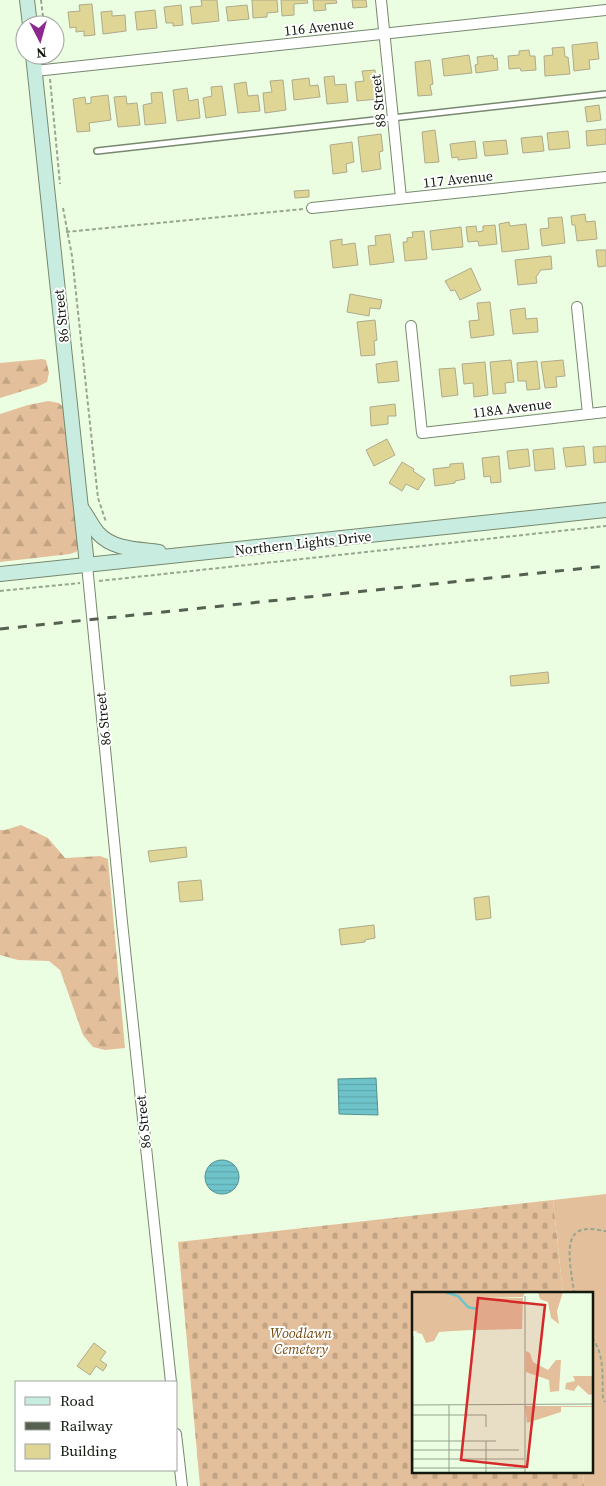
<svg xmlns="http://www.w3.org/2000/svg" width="606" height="1486" font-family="'Source Serif 4',serif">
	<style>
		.grass { fill: #e3c09b }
		.forest { fill: url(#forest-firs) }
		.cemetery { fill: url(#cemetery-stones) }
		.water { fill: url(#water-rules); stroke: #529092 }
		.building { fill: #dfd696; stroke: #aeaa8b }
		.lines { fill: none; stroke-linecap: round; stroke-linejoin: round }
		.lane-casing { stroke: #77886e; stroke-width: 8 }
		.street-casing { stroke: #77886e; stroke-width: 12 }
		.secondary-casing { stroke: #77886e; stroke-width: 16 }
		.path { stroke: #98a691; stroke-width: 2; stroke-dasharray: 4 2.5; stroke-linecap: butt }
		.lane { stroke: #fff; stroke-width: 5 }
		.street { stroke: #fff; stroke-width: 10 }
		.secondary { stroke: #c9ece0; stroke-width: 14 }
		.rail { stroke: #566050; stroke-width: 3; stroke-dasharray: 9 9; stroke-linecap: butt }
		.labels { text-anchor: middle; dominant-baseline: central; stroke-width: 4; stroke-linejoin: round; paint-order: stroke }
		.street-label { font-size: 14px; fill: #12180e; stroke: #fff }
		.park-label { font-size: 14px; font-style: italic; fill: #774b11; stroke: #fff }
		.inset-river { fill: none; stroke: #6ec4ca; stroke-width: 2.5 }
		.inset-road { fill: none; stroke: #94a28d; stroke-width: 1 }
		.view { fill: #d62828; fill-opacity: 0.15; stroke: #d62828; stroke-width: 2.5 }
		.inset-edge { fill: none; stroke: #12180e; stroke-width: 2.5 }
	</style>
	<defs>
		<pattern id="forest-firs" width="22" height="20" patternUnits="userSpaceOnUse" patternTransform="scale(1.25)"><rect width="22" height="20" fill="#e3c09b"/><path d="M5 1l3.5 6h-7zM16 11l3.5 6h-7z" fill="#c2a484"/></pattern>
		<pattern id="cemetery-stones" width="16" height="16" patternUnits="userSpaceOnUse" patternTransform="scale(1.25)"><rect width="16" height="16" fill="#e3c09b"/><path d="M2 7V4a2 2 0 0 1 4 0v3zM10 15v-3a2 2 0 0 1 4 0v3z" fill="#c2a484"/></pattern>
		<pattern id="water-rules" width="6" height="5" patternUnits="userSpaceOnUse" patternTransform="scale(1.25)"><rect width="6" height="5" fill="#6ec4ca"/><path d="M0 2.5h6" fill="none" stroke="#5ea8ac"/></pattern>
	</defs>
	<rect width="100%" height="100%" fill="#ebfee2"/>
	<polygon class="grass" points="606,1194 606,1486 584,1486 583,1472 592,1472 592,1294 563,1293 553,1200"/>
	<g class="forest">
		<polygon points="42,359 46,360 49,373 47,382 39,386 0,398 0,363"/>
		<polygon points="48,401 59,403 66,410 80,547 76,552 70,554 0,562 0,414 28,405"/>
		<polygon points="21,825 48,838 65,858 100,856 108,859 125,1048 105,1050 93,1047 83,1035 60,970 49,961 18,960 0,955 0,830 5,830"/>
	</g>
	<polygon class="cemetery" points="553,1200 563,1293 414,1294 414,1472 583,1472 584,1486 200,1486 178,1242"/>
	<g class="water">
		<polygon points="376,1078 378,1115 339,1114 338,1079"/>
		<circle cx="222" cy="1177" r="17"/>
	</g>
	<g class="building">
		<polygon points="201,0 217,0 219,21 192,24 190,7 202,6"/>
		<polygon points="252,0 277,0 278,12 267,13 267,17 253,18"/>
		<polygon points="281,0 307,0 308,3 294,4 294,15 282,16"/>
		<polygon points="313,0 336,0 337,3 325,4 326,10 314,11"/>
		<polygon points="352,0 366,0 367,7 353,8"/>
		<polygon points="92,4 95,35 84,36 84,31 76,32 76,27 70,28 68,12 80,11 79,5"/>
		<polygon points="181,5 183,25 173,26 173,23 166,23 164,7"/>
		<polygon points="247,5 249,19 228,21 226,7"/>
		<polygon points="155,10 157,28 137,30 135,12"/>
		<polygon points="112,11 112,16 125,15 126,31 103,34 101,12"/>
		<polygon points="597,42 599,59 589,60 590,69 574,71 572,45"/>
		<polygon points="564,47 565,57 568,57 570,74 545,76 544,56 553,55 552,48"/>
		<polygon points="529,50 530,56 535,56 536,70 521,71 520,68 509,69 508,56 519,55 519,51"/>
		<polygon points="469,55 472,73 444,76 442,59"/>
		<polygon points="493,55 494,59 497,58 498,70 476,73 475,65 478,64 477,57"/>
		<polygon points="430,60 433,84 430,85 432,95 418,96 415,62"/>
		<polygon points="375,70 378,99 357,101 355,82 364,81 362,71"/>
		<polygon points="334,76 335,85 346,84 348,102 327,104 324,77"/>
		<polygon points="309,78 310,86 318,85 320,97 294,100 292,80"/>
		<polygon points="283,80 286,110 265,113 263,93 272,92 270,81"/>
		<polygon points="246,82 248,96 258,95 260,111 238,113 234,84"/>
		<polygon points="222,86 226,115 206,118 203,98 212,96 211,87"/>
		<polygon points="187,88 189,101 198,99 200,118 177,121 173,90"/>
		<polygon points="162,92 166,123 145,125 143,105 152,103 151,93"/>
		<polygon points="108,95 111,120 89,123 90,131 77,132 73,99 85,97 86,104 91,103 91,97"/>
		<polygon points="126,96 127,104 137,103 140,125 118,127 114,97"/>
		<polygon points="599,105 601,120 587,122 585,107"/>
		<polygon points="606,129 606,144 587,146 586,131"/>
		<polygon points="435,130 439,162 425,163 422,132"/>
		<polygon points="568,131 570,148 549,150 547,133"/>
		<polygon points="381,134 383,151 379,152 381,169 362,172 358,137"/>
		<polygon points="542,136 544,151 523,153 521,138"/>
		<polygon points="506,140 508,154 485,156 483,142"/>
		<polygon points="475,141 477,158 458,160 458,157 452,158 450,144"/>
		<polygon points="352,142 354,162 346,164 347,172 333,174 330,145"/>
		<polygon points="309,190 309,197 295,198 294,191"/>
		<polygon points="585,214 586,222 595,221 597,239 577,241 575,225 572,225 571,216"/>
		<polygon points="562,217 565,243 542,246 540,229 549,228 548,218"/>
		<polygon points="509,222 510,226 526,224 529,249 502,252 499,224"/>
		<polygon points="495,225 497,244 479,246 478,241 468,242 466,227 476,226 477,232 483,231 483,226"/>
		<polygon points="461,227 463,247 432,250 430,231"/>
		<polygon points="424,231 427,259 405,261 403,242 407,242 407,238 413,237 412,232"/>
		<polygon points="390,234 394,262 370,265 368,246 376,245 375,236"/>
		<polygon points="342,239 342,245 355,243 358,265 333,268 330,241"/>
		<polygon points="596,250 606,250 606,266 598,267"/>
		<polygon points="551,256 552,269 541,270 536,277 537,283 518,285 515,260"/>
		<polygon points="471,268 481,290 460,300 455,290 451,291 445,281"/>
		<polygon points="350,294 382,300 380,309 370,308 369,316 347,312"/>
		<polygon points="490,302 494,335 471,338 469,321 479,320 477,303"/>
		<polygon points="525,308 526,319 537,318 538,332 513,334 510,310"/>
		<polygon points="375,320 377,340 374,341 375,355 361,356 357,322"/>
		<polygon points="511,360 514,382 505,383 506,393 493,394 490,362"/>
		<polygon points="563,360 565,376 556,377 557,387 545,388 541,362"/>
		<polygon points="397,361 399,381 378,383 376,364"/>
		<polygon points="537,361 540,389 527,390 526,381 518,381 517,363"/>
		<polygon points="485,362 488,395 474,397 473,383 464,384 462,364"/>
		<polygon points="455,368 458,395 442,397 439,369"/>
		<polygon points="395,404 396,416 388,416 388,424 371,426 370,407"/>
		<polygon points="387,439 395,455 374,466 366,450"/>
		<polygon points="584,446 586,465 566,467 563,448"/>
		<polygon points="606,446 606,462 594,463 593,447"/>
		<polygon points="553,448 555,469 535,471 533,450"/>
		<polygon points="528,449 530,466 509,469 507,451"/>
		<polygon points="499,456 501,482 491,483 490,476 484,477 482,458"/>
		<polygon points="402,462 414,469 413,471 425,479 418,490 406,484 402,491 389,483"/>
		<polygon points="463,463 465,479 455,481 455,483 435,486 433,469 450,467 450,464"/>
		<polygon points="548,672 549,683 511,686 510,676"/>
		<polygon points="186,847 187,857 150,862 148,851"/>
		<polygon points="201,880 203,900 180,902 178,882"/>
		<polygon points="489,896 491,918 476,920 474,898"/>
		<polygon points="374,925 375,938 365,940 365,942 341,945 339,929"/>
		<polygon points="94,1343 106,1352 100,1360 107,1365 103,1371 96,1366 90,1375 77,1366"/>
	</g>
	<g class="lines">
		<defs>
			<polyline id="lane" points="97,151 606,94"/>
			<g id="street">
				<polyline points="381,0 401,198"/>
				<polyline points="35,71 606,10"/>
				<polyline points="312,208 606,177"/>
				<polyline points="577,307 588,414"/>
				<polyline points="411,326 422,433 606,412"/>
				<polyline points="87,565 122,922 171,1382"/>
				<polyline points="176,1434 182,1486"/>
			</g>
			<g id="secondary">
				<polyline points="27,0 30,25"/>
				<polyline points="33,55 87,565"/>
				<path d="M82 509C88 517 92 526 98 533 113 550 139 549 159 552"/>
				<polyline points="0,574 606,510"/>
			</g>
		</defs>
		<use href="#lane" class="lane-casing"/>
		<use href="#street" class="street-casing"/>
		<use href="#secondary" class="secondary-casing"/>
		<g class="path">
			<polyline points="41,0 44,25"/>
			<polyline points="50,79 60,184"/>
			<polyline points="63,208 72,256 98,498 106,522"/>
			<polyline points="66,232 303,209"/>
			<polyline points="99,581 606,526"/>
			<polyline points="0,591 80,583"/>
			<path d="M574 1294C573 1277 562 1239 579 1231 587 1227 598 1230 606 1231"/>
			<path d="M592 1338C605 1355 602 1377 603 1398L605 1402"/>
		</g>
		<use href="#lane" class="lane"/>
		<use href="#street" class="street"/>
		<use href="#secondary" class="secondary"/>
		<polyline class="rail" points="0,629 606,566"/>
	</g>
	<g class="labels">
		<g class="street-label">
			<text transform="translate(319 27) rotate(-6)">116 Avenue</text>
			<text transform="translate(378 101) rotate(-96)">88 Street</text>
			<text transform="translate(458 179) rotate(-6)">117 Avenue</text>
			<text transform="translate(61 316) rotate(-96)">86 Street</text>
			<text transform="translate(512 408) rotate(-7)">118A Avenue</text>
			<text transform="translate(303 543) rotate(-6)">Northern Lights Drive</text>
			<text transform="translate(103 719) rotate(-96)">86 Street</text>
			<text transform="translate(143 1122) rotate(-96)">86 Street</text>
		</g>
		<g class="park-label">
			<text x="301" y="1333">Woodlawn<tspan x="301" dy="16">Cemetery</tspan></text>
		</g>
	</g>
	<g transform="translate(412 1292)">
		<rect width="181" height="181" fill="#ebfee2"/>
		<path d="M0 0H113L111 5 69 6V38L0 39Z" fill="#e3c09b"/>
		<path d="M34 0 26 13 28 16 8 21 14 23 0 27 21 6 16 1ZM126 0H151L145 19 147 32 139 26 136 10 128 7ZM29 34 53 35 55 38 27 40 22 49 14 51 10 42 3 40ZM114 59 118 61 121 70 136 78 144 68H149L147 99 138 100 137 88 114 80ZM161 84H181V102L177 103 166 93 162 99 153 97 154 91 163 89ZM113 114H182L181 115H149V120L115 131Z" fill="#e3c09b"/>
		<path d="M69 6H111L110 37 69 38Z" fill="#e3c09b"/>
		<path class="inset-river" d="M33 0 46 4 56 15 65 17"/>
		<path class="inset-road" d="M1 44V182M0 113 182 112M37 113V182M1 123H74V135M1 149H84M1 158H107M1 167H112M1 176H113M74 182V149M113 182V4"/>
		<path class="view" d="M66 6 133 13 115 175 49 168Z"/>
		<rect width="181" height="181" class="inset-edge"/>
	</g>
	<rect x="15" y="1381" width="162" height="90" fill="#ffffff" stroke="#a0a39f"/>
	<rect x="25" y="1397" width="25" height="8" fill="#c9ece0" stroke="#a0a39f"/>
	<text x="60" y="1406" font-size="15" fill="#12180e">Road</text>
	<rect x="25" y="1422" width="25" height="8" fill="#566050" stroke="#a0a39f"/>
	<text x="60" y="1431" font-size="15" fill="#12180e">Railway</text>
	<rect x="25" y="1444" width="25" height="15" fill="#dfd696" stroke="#a0a39f"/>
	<text x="60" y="1456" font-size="15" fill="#12180e">Building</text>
	<g transform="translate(40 40) rotate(174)"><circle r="24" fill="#ffffff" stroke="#a0a39f"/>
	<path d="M0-4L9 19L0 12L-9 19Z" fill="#8d288f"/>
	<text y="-8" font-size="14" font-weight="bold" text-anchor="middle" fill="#12180e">N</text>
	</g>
</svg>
